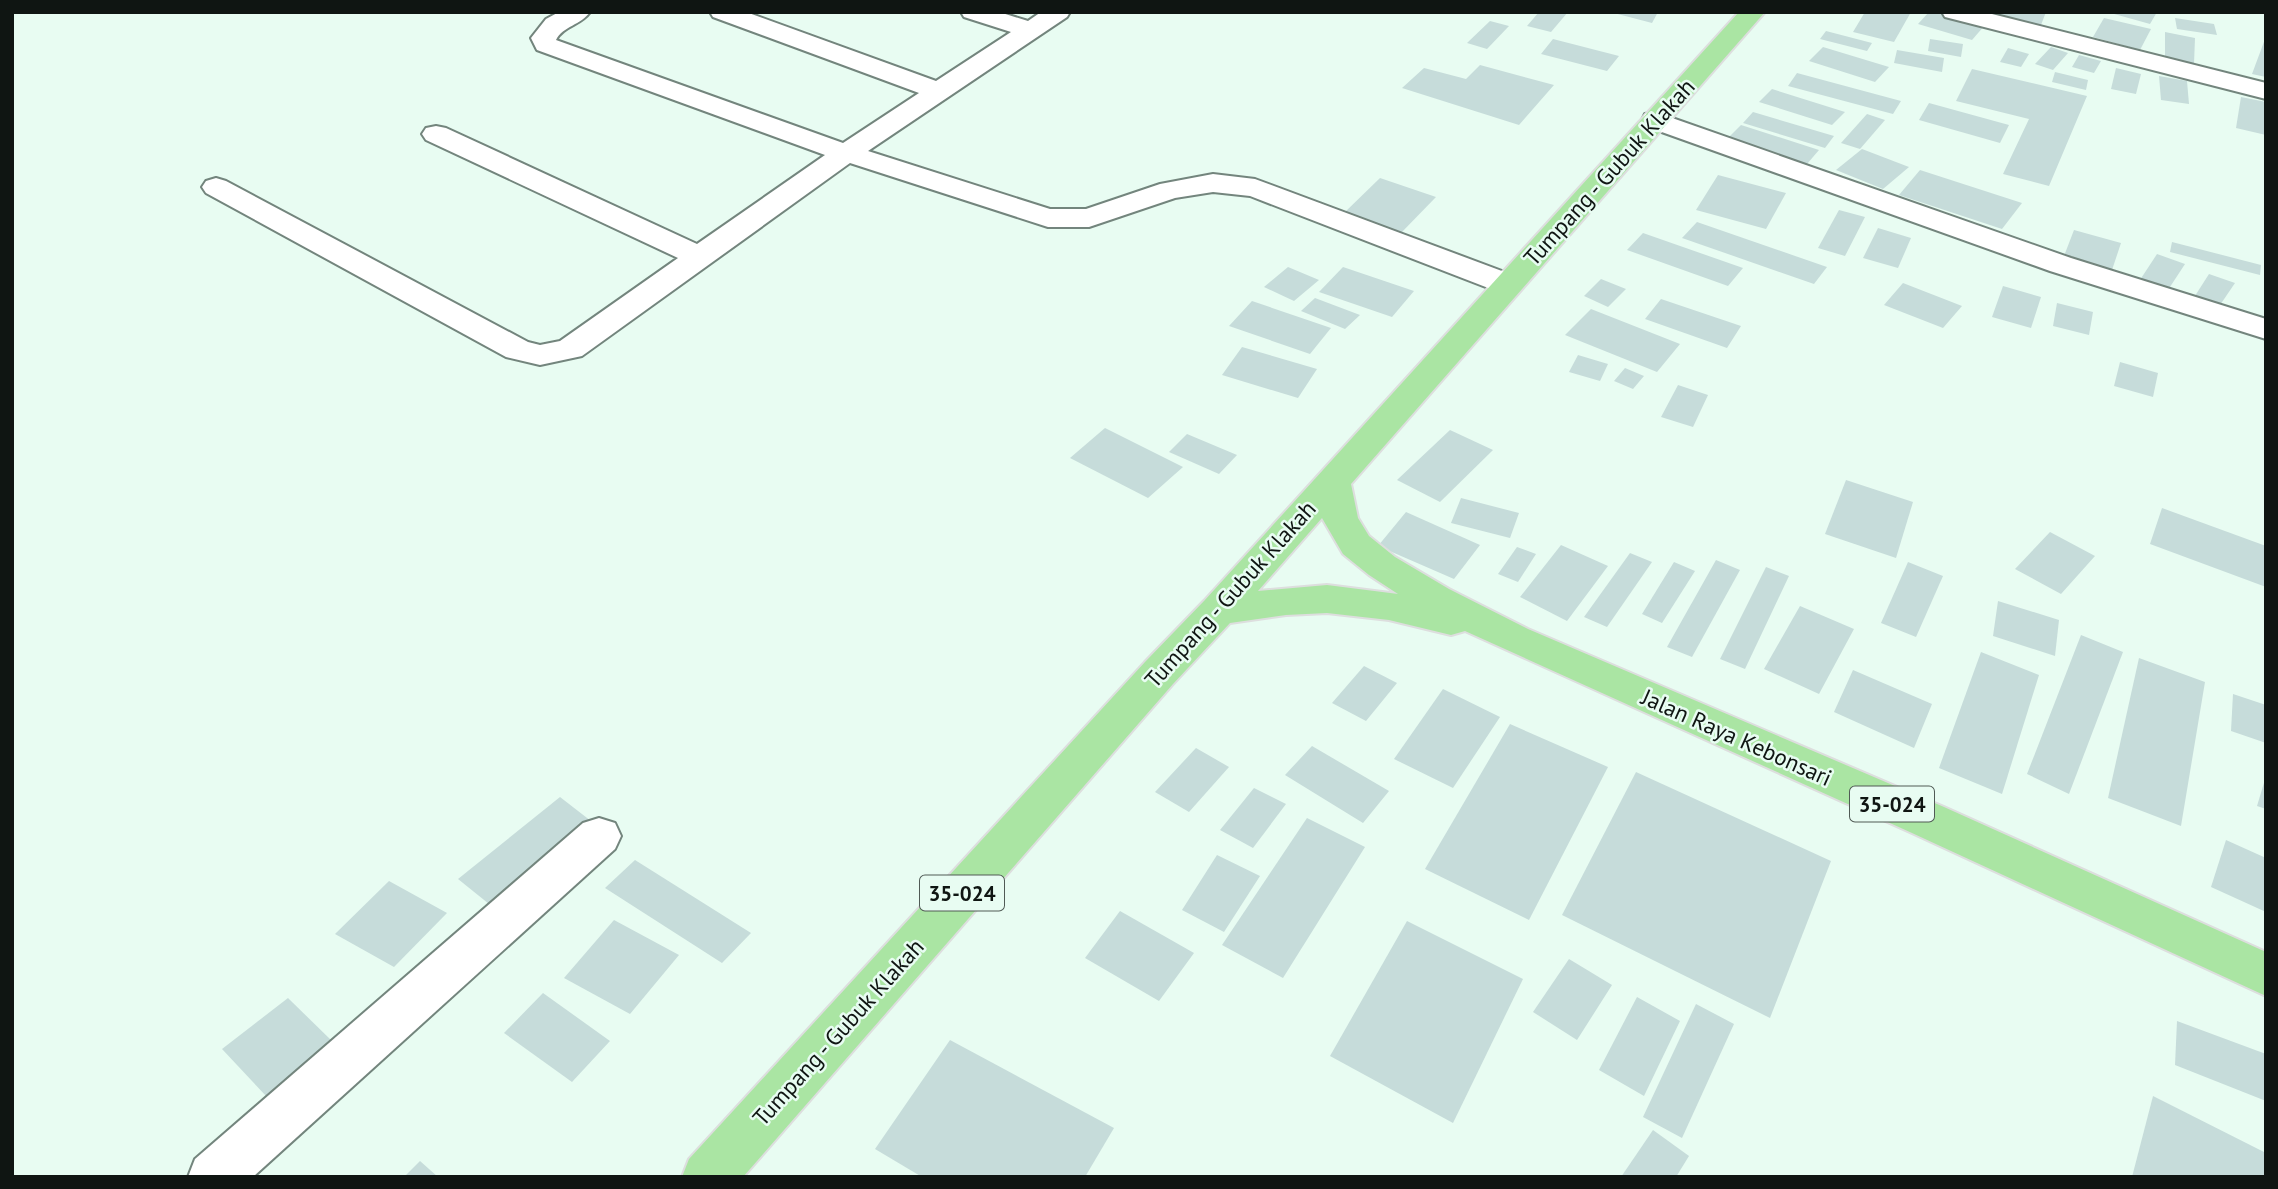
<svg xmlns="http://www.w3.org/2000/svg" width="2278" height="1189" font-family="'PT Sans',sans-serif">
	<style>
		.building { fill: #c6dcda }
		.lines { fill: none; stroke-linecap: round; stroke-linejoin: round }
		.minor-casing { stroke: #73857d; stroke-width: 4 }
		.major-casing { stroke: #dddede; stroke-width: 4 }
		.minor { fill: #fff; fill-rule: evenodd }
		.major { fill: #aae5a3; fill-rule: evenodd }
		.labels { text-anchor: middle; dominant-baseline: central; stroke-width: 5; stroke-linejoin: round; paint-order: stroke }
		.shield { fill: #e8fcf2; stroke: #505a55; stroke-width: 2 }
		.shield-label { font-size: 21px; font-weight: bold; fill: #0f1512 }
		.street-label { font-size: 23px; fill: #0f1512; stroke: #e8fcf2 }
	</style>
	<rect width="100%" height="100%" fill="#e8fcf2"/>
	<g class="building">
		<polygon points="1539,12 1568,12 1551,32 1527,26"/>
		<polygon points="1610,12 1658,12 1652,23"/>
		<polygon points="1865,12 1911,12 1894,42 1853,32"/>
		<polygon points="1929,12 1940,12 1985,25 1972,40 1918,24"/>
		<polygon points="1997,12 2046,12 2041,25 1996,15"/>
		<polygon points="2107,12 2157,12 2150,24"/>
		<polygon points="2104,18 2151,29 2140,50 2093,37"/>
		<polygon points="2175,18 2214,24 2217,35 2177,29"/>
		<polygon points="1490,21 1509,26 1487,49 1467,43"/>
		<polygon points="1826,31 1872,43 1867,51 1820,39"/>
		<polygon points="2165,32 2195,38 2194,64 2165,59"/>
		<polygon points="1553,39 1619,56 1607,71 1541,54"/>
		<polygon points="1930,39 1963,44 1961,57 1928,51"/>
		<polygon points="2265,39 2266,39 2266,77 2252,74"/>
		<polygon points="1823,47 1889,67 1875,82 1809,61"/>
		<polygon points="2051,47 2068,53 2053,70 2035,64"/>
		<polygon points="2008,48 2029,54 2021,67 2000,62"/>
		<polygon points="1897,50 1944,58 1942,72 1894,63"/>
		<polygon points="2079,55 2101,61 2094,73 2072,67"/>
		<polygon points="1480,65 1554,85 1519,125 1402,88 1424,68 1466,79"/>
		<polygon points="2116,68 2141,74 2136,94 2111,89"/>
		<polygon points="1972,69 2087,96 2049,186 2003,174 2029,119 1956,101"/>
		<polygon points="2055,72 2088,80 2086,90 2052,82"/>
		<polygon points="1797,73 1901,101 1893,114 1788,86"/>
		<polygon points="2159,76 2187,81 2189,104 2161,100"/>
		<polygon points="1772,89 1845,112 1832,125 1759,102"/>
		<polygon points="2241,97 2266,102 2266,135 2236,128"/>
		<polygon points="1929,103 2009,125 2000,143 1919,120"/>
		<polygon points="1753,112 1834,136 1825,148 1743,123"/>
		<polygon points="1867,114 1885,120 1860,149 1841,143"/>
		<polygon points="1741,125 1819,150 1807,164 1728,138"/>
		<polygon points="1862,149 1909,167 1883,189 1836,170"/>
		<polygon points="1920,170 2022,203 2002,229 1899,195"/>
		<polygon points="1718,175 1786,193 1766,229 1696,210"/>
		<polygon points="1380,178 1436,197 1400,234 1343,214"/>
		<polygon points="1839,210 1865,217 1845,256 1818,248"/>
		<polygon points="1697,222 1827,267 1814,284 1682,238"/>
		<polygon points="1878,228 1911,238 1898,268 1863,258"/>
		<polygon points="2074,230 2121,243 2112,270 2064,256"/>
		<polygon points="1643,233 1743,268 1728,286 1627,250"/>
		<polygon points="2172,242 2261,265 2260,275 2170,252"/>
		<polygon points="2157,254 2185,264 2164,296 2136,286"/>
		<polygon points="1288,267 1319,280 1294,301 1264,287"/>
		<polygon points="1343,267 1414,291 1392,317 1319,292"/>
		<polygon points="2209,274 2235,283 2218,308 2193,299"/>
		<polygon points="1601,279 1626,289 1608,307 1584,296"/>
		<polygon points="1903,283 1962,306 1943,328 1884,305"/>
		<polygon points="2003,286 2041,297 2031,328 1992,317"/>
		<polygon points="1315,298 1360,315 1345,329 1301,311"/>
		<polygon points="1661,299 1741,326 1727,348 1645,319"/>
		<polygon points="1252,301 1331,328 1310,354 1229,326"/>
		<polygon points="2057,303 2093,312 2089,335 2053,326"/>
		<polygon points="1591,309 1680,344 1657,372 1565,335"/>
		<polygon points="1242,347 1317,369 1298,398 1222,375"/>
		<polygon points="1578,355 1608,364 1600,381 1569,372"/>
		<polygon points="2120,362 2158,373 2153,397 2114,386"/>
		<polygon points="1625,368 1644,376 1633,389 1614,381"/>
		<polygon points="1678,385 1708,395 1693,427 1661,417"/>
		<polygon points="1105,428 1183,467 1148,498 1070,458"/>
		<polygon points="1450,430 1493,450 1440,502 1397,480"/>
		<polygon points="1187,434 1237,455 1219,474 1169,452"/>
		<polygon points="1846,480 1913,502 1896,558 1825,534"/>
		<polygon points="1461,498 1519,513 1510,538 1451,523"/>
		<polygon points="2162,508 2266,546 2266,587 2150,544"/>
		<polygon points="1406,512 1480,545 1454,579 1378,546"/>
		<polygon points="2050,532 2095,556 2061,594 2015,569"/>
		<polygon points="1561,545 1608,566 1567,621 1520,597"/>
		<polygon points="1517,547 1536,554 1518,582 1498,574"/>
		<polygon points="1630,553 1652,562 1607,627 1584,617"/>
		<polygon points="1716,560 1740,570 1692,657 1667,647"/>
		<polygon points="1674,562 1695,571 1662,623 1642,614"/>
		<polygon points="1908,562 1943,576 1916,637 1881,623"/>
		<polygon points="1766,567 1789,576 1745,669 1720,659"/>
		<polygon points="1998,601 2059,620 2055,656 1993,636"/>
		<polygon points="1800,606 1854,629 1819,694 1764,669"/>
		<polygon points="2081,635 2123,652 2069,794 2027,774"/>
		<polygon points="1981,652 2039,675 2002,794 1939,768"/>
		<polygon points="2139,658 2205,682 2181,826 2108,798"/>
		<polygon points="1364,666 1397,683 1366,721 1332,703"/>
		<polygon points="1853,670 1932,704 1914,748 1834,712"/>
		<polygon points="1443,689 1500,717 1453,788 1394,759"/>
		<polygon points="2233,694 2266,705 2266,743 2231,731"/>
		<polygon points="1510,724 1608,767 1529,920 1425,869"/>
		<polygon points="1312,746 1389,791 1363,823 1285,775"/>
		<polygon points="1196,748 1229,767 1189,812 1155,792"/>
		<polygon points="1636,772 1831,861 1770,1018 1562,915"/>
		<polygon points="2266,776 2266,809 2257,806"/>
		<polygon points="1254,788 1286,804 1253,848 1220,830"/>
		<polygon points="560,797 600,828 499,912 458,879"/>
		<polygon points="1307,818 1365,847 1283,978 1222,945"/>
		<polygon points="2226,840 2266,858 2266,912 2211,887"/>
		<polygon points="1217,855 1260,876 1224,932 1182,910"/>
		<polygon points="635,860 751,933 722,963 605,888"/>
		<polygon points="389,881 447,913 394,967 335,934"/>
		<polygon points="1120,911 1194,953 1159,1001 1085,958"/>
		<polygon points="614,920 679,955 630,1014 564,978"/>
		<polygon points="1407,921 1523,979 1453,1123 1330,1056"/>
		<polygon points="1569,959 1612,985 1577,1040 1533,1012"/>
		<polygon points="543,993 610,1041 572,1082 504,1033"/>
		<polygon points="1637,997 1680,1021 1644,1096 1599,1070"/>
		<polygon points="288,998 333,1042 267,1097 222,1049"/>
		<polygon points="1696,1004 1734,1024 1682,1138 1643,1117"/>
		<polygon points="2177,1021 2266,1054 2266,1101 2175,1065"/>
		<polygon points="950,1040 1114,1128 1085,1177 922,1177 875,1149"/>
		<polygon points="2153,1096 2266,1153 2266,1177 2132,1177"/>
		<polygon points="1653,1130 1689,1156 1676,1177 1621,1177"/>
		<polygon points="420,1161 438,1177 404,1177"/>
	</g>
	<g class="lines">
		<defs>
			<g id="minor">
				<path d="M559 12H590C581 25 563 26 556 40L843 143 919 93 713 17 710 12H746L936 81 1011 32 964 17 961 12H999L1028 21 1041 12H1070L1067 17 868 151 1050 209H1086L1160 184 1213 174 1255 179 1518 277 1522 284 1518 291 1507 293 1496 291 1250 196 1213 192 1175 198 1089 227H1048L850 163 582 356 540 365 506 357 206 193 202 187 206 181 216 178 226 181 528 342 540 345 560 341 678 258 426 140 422 134 426 128 436 126 446 128 697 244 825 155 537 50 531 38 546 19Z"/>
				<polygon points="1942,12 1984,12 2266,83 2266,99 1945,17"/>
				<polygon points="1655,112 2071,258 2266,319 2266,339 2050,271 1645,126 1642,120 1645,114"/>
				<polygon points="599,818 615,823 621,836 615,849 253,1177 188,1177 195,1159 583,823"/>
			</g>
			<path id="major" d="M1739 12H1765L1351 484 1358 518 1369 536 1395 557 1449 589 1528 629 1944 807 2266 952V996L1912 833 1465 631 1451 635 1389 620 1327 613 1286 615 1230 623 1173 684 743 1177H682L689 1159 1145 662 1204 601ZM1322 518 1343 554 1369 575 1398 594 1327 585 1258 591Z"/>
		</defs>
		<use href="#minor" class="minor-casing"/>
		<use href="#major" class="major-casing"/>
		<use href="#minor" class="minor"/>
		<use href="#major" class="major"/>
	</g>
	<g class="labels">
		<g class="shield">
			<rect x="1850" y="786.5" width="84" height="35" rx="5"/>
			<rect x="920" y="875.5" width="84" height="35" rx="5"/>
		</g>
		<g class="shield-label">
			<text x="1892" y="804">35-024</text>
			<text x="962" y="893">35-024</text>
		</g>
		<g class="street-label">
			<text transform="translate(1609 172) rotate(-48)">Tumpang - Gubuk Klakah</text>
			<text transform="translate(1230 594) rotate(-48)">Tumpang - Gubuk Klakah</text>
			<text transform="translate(1737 737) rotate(24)">Jalan Raya Kebonsari</text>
			<text transform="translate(838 1032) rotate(-48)">Tumpang - Gubuk Klakah</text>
		</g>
	</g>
	<rect width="2278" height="1189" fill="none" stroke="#0f1512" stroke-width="28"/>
</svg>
